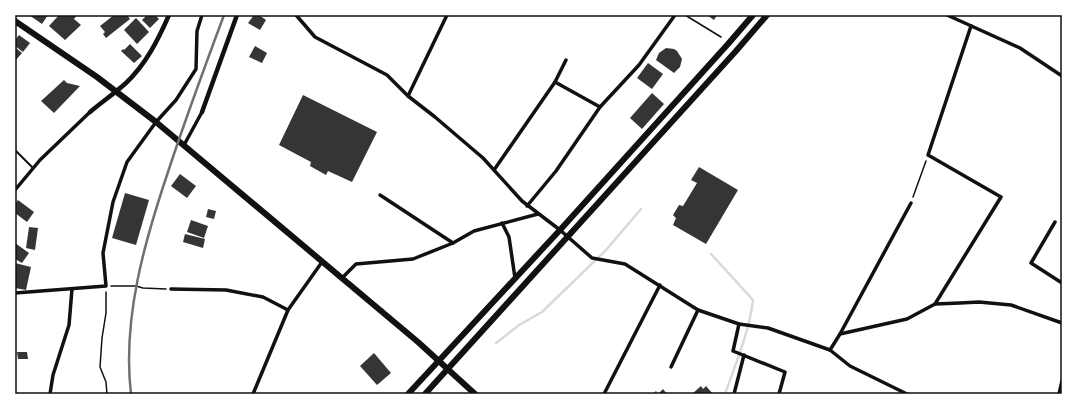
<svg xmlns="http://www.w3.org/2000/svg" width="1077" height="409" font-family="'DejaVu Sans',sans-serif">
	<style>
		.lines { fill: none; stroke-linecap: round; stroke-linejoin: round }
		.stream { stroke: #d9d9d9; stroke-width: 2.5 }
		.building { fill: #353535 }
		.path { stroke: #111; stroke-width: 1.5 }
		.service { stroke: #111; stroke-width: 2 }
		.minor { stroke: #111; stroke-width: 3.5 }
		.tertiary { stroke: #111; stroke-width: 4.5 }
		.primary { stroke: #111; stroke-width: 6 }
		.trunk { stroke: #111; stroke-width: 6 }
		.rail { stroke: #707070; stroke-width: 2.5 }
		.neatline { fill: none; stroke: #111; stroke-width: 1.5 }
	</style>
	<rect width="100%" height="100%" fill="#fff"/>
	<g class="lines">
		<g class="stream">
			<path d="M711 254 753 300C750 329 735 366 725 394"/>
			<polyline points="496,343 519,325 542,312 606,250 641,209"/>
		</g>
	</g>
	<g class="building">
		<polygon points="29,15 48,15 42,24"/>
		<polygon points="59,15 77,15 74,19 81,25 65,40 49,26"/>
		<polygon points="114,15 127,15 130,19 106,38 103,34 105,32 100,26"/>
		<polygon points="147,15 155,15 159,19 150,28 142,20"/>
		<polygon points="254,15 259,15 266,20 260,30 248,23"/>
		<polygon points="707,15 717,15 714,20"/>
		<polygon points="136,18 149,32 137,44 124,30"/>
		<polygon points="19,35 30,43 23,52 15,46 15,40"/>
		<polygon points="130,44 142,56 134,63 121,51 123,49 124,50"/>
		<polygon points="255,46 267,53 262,63 249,57"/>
		<polygon points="16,48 22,53 15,61 15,49"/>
		<polygon points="666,48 674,49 677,51 682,59 680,67 674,73 656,60 659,53"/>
		<polygon points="648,63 663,74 652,89 637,78"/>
		<polygon points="64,80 67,83 80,86 54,113 41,101"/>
		<polygon points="652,93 664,104 642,129 630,118"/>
		<polygon points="303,95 377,132 352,182 328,171 326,175 310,166 311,162 279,145"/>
		<polygon points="699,167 738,190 706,244 673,225 676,218 673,215 679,205 683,206 697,183 691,180"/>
		<polygon points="180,174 196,186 187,198 171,186"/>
		<polygon points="125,193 149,200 136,245 112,238"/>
		<polygon points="18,200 34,212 27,222 15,213 15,204"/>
		<polygon points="208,209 216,211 214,219 206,217"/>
		<polygon points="191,220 208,226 204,238 187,232"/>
		<polygon points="29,227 38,228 35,250 26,248"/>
		<polygon points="185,234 205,239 203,248 183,242"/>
		<polygon points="15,243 29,253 22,263 15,259"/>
		<polygon points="15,263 31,267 26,290 15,288"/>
		<polygon points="17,352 27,352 28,359 18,359"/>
		<polygon points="374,353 391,373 377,385 360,366"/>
		<polygon points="701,386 703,389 706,386 713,394 692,394"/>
		<polygon points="663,389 667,394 653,394 656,391 658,394"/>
	</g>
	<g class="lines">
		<g class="path">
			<polyline points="685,15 721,37"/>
			<polyline points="913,197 926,161"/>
			<polyline points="111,286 136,286 143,288 166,289"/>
			<polyline points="106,292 106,313 102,338 100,367 106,382 107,394"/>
		</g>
		<polyline class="service" points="15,150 33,168"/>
		<g class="minor">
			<polyline points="296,15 315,37 387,75 408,96 435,117 483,158 522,201 560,230 592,258 625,264 698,310 739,324 768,328 830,350 850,366 907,394"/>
			<polyline points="947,15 1020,48 1062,76"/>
			<polyline points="555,82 600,107"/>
			<polyline points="408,96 447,15"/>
			<polyline points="184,145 202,112"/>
			<polyline points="494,170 555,82 566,60"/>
			<polyline points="15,190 40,160 90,112"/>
			<polyline points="380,195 453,243"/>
			<polyline points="527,206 556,171 600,107 639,65 675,15"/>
			<polyline points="1055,222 1031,263 1062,283"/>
			<polyline points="502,223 509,237 515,278"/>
			<polyline points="342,278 356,264 413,259 453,243 474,231 538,214"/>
			<polyline points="171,289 226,290 263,297 288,310"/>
			<polyline points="15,293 106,286 103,253 113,202 127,162 156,122 176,100 196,69 197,31 202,15"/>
			<polyline points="935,304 1001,197 928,155 971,26"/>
			<polyline points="739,324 733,351 785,372 779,394"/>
			<polyline points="840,334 911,203"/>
			<polyline points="830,350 840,334 907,319 935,304 960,303 979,302 1011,305 1062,323"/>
			<polyline points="671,367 698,310"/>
			<polyline points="50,394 53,375 69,325 72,289"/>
			<polyline points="253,394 288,310 322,262"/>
			<polyline points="604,394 660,285"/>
			<polyline points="734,394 744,355"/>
			<polyline points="1059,394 1062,381"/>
		</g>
		<g class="tertiary">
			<path d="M90 112C102 102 115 93 126 83 146 64 158 40 169 15"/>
			<polyline points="202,112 237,15"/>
		</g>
		<polyline class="primary" points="15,21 97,77 156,122 418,342 475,394"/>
		<g class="trunk">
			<polyline points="408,394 560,230 728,44 753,15"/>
			<polyline points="425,394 736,51 767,15"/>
		</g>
		<path class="rail" d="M131 394C122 318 145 240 169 169 186 117 205 66 224 15"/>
	</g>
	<rect width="1077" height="409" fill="none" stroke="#ffffff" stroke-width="32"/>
	<rect x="16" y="16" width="1045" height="377" class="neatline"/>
</svg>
